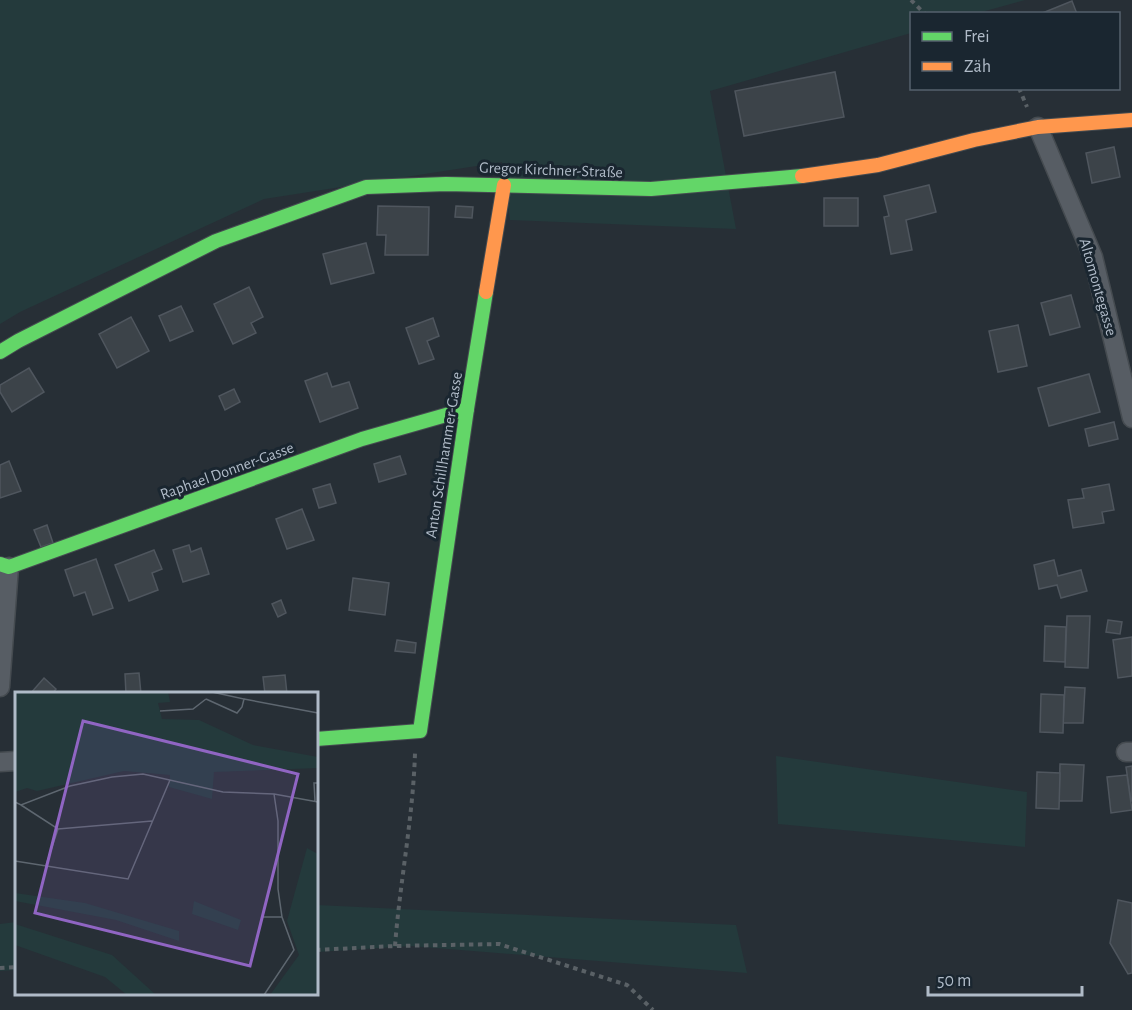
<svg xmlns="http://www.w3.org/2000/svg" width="1132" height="1010" font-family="'Alegreya Sans',sans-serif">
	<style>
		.green { fill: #243a3c }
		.building { fill: #3c4349; stroke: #4f565e; stroke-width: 1.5 }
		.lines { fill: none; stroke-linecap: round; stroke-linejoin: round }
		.street-casing { stroke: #454b50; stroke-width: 21 }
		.fast-casing { stroke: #454b50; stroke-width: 16 }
		.slow-casing { stroke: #454b50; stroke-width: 16 }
		.path { stroke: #5a6166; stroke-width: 4; stroke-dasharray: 4.5 4.5; stroke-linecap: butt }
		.street { stroke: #575d64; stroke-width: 18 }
		.fast { stroke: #63d668; stroke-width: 14 }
		.slow { stroke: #ff974d; stroke-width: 14 }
		.labels { text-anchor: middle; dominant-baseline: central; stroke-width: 6; stroke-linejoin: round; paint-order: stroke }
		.street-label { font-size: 16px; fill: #b0bbc8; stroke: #1a2630 }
		.inset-road { fill: none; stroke: #5e6770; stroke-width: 1.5 }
		.view { fill: #9065c3; fill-opacity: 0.15; stroke: #9065c3; stroke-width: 3 }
		.inset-edge { fill: none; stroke: #b0bbc8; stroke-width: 3 }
	</style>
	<rect width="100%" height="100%" fill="#272f36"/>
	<g class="green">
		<polygon points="0,0 1025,0 978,13 912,14 911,33 710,91 736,229 510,220 502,162 264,199 20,312 0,324"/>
		<polygon points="776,756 1027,792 1025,847 778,824"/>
		<polygon points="317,905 736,925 747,973 411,946 317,952"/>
		<polygon points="16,922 16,970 0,971 0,924"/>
	</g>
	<g class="building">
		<polygon points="1072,1 1077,14 1040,14"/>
		<polygon points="835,72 844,117 744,136 735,91"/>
		<polygon points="1114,147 1120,177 1092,183 1086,153"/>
		<polygon points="929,185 936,212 906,220 912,250 891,254 884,217 889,216 884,196"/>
		<rect x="824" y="198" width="34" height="28"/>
		<polygon points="378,206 429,207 428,255 385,255 386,235 377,235"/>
		<polygon points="456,206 473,207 472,218 455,217"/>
		<polygon points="366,243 374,273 331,284 323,254"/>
		<polygon points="249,287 263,317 251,323 256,333 233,344 214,304"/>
		<polygon points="1071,295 1080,327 1050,335 1041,303"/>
		<polygon points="181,306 193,331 170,341 159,316"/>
		<polygon points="131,317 149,351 117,368 99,334"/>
		<polygon points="433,318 439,336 427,341 434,359 419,364 406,328"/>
		<polygon points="1018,325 1027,366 998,372 989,331"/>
		<polygon points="29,368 44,392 12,412 0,392 0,385"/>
		<polygon points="327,373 332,387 349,382 358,408 320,422 305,381"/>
		<polygon points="1089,374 1100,412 1049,426 1038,388"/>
		<polygon points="234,389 240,402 225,410 219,396"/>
		<polygon points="1114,422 1118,439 1089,446 1085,429"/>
		<polygon points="400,456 406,474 379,482 374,464"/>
		<polygon points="9,461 21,491 0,498 0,465"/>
		<polygon points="330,484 336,503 319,508 313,489"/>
		<polygon points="1109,484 1114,510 1102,512 1104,523 1073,528 1068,500 1084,498 1082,489"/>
		<polygon points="302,509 314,540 287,549 276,519"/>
		<polygon points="47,525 53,543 41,547 34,530"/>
		<polygon points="189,545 191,552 201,548 209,574 183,582 173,550"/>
		<polygon points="154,550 162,569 152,573 158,590 129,601 115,565"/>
		<polygon points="96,559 113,608 93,615 85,592 74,596 65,570"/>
		<polygon points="1054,560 1058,576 1081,570 1087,591 1061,598 1057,585 1039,589 1034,565"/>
		<polygon points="353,578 389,583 385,615 349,610"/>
		<polygon points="281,600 286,613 278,617 272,604"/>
		<polygon points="1067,616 1090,616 1088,668 1065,667"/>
		<polygon points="1108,620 1122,622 1120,634 1106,632"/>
		<polygon points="1045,626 1066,627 1065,662 1044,661"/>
		<polygon points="1132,637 1132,676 1118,678 1113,640"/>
		<polygon points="397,640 416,643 415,653 395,651"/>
		<polygon points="139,673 141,694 126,694 125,674"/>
		<polygon points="285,675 287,694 265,694 263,677"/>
		<polygon points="44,678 56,689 52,694 30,694"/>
		<polygon points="1065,687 1085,688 1083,723 1063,723"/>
		<polygon points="1041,694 1064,695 1063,733 1040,732"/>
		<polygon points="1060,764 1084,765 1082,801 1059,801"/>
		<polygon points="1132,766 1132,801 1131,801 1126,767"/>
		<polygon points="1037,772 1060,773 1059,809 1036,808"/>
		<polygon points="1127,775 1132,810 1111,813 1107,777"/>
		<polygon points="1118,900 1132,903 1132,973 1128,974 1110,943"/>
	</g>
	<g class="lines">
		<defs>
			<g id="street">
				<polyline points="1038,127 1093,257 1132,418"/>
				<polyline points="0,687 9,567"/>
				<polyline points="1126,752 1132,752"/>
				<polyline points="0,762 16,761"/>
			</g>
			<g id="fast">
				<polyline points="0,352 18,341 216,241 366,187 446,184 651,189 802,176"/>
				<polyline points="0,564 9,567 362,439 467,409"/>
				<polyline points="316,739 420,731 467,409 486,292"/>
			</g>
			<g id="slow">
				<polyline points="802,176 878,165 974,140 1038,127 1132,120"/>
				<polyline points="486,292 504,185"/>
			</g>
		</defs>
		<use href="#street" class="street-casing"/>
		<use href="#fast" class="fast-casing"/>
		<use href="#slow" class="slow-casing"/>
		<g class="path">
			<polyline points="911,0 925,14"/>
			<polyline points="1019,88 1027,107"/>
			<path d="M395 946C400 881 413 818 415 753"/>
			<polyline points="316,950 395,946 499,944 627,985 653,1010"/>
			<polyline points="0,968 16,967"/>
		</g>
		<use href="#street" class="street"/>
		<use href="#fast" class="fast"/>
		<use href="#slow" class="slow"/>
	</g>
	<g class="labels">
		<g class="street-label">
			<text transform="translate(551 170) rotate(2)">Gregor Kirchner-Straße</text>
			<text transform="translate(1098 287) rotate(74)">Altomontegasse</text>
			<text transform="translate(444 455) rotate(-81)">Anton Schillhammer-Gasse</text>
			<text transform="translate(227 471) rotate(-20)">Raphael Donner-Gasse</text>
		</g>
	</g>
	<g transform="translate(15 692)">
		<rect width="303" height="303" fill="#272f36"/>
		<path d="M0 0H153L155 10 143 11 147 27 184 28 238 53 303 65V76L199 80 197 107 154 95 155 83 109 79 22 99 12 96 0 100ZM292 156 303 162V303H255L284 263 272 229ZM0 201 70 211 164 239V249L101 228 0 209ZM179 209 226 228 223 238 177 222ZM0 232 97 263 141 303H112L90 285 0 253Z" fill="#243a3c"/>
		<path class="inset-road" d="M191 7 222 21 227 15 229 7 197 0M229 7 303 21M145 19 178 17 191 7M300 109 299 91H303M0 110 6 113 55 94 97 85 128 82 208 100 259 102 303 110M6 113 43 137 137 129M0 169 113 187 155 88M31 173 43 137M246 225H267M249 303 279 258 267 225 263 197V129L259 102"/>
		<path class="view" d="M68 29 283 82 235 274 20 221Z"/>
		<rect width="303" height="303" class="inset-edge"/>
	</g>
	<rect x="910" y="12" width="210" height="78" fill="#1a2630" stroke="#56626d" stroke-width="1.5"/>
	<rect x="922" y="32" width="30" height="9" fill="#63d668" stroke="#56626d" stroke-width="1.5"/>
	<text x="964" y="42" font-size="18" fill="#b0bbc8">Frei</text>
	<rect x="922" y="62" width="30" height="9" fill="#ff974d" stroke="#56626d" stroke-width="1.5"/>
	<text x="964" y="72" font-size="18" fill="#b0bbc8">Zäh</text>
	<path d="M928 986v9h154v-9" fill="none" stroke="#b0bbc8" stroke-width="3"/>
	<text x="937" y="986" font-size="18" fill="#b0bbc8" stroke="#1a2630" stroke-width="4.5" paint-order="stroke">50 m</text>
</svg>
